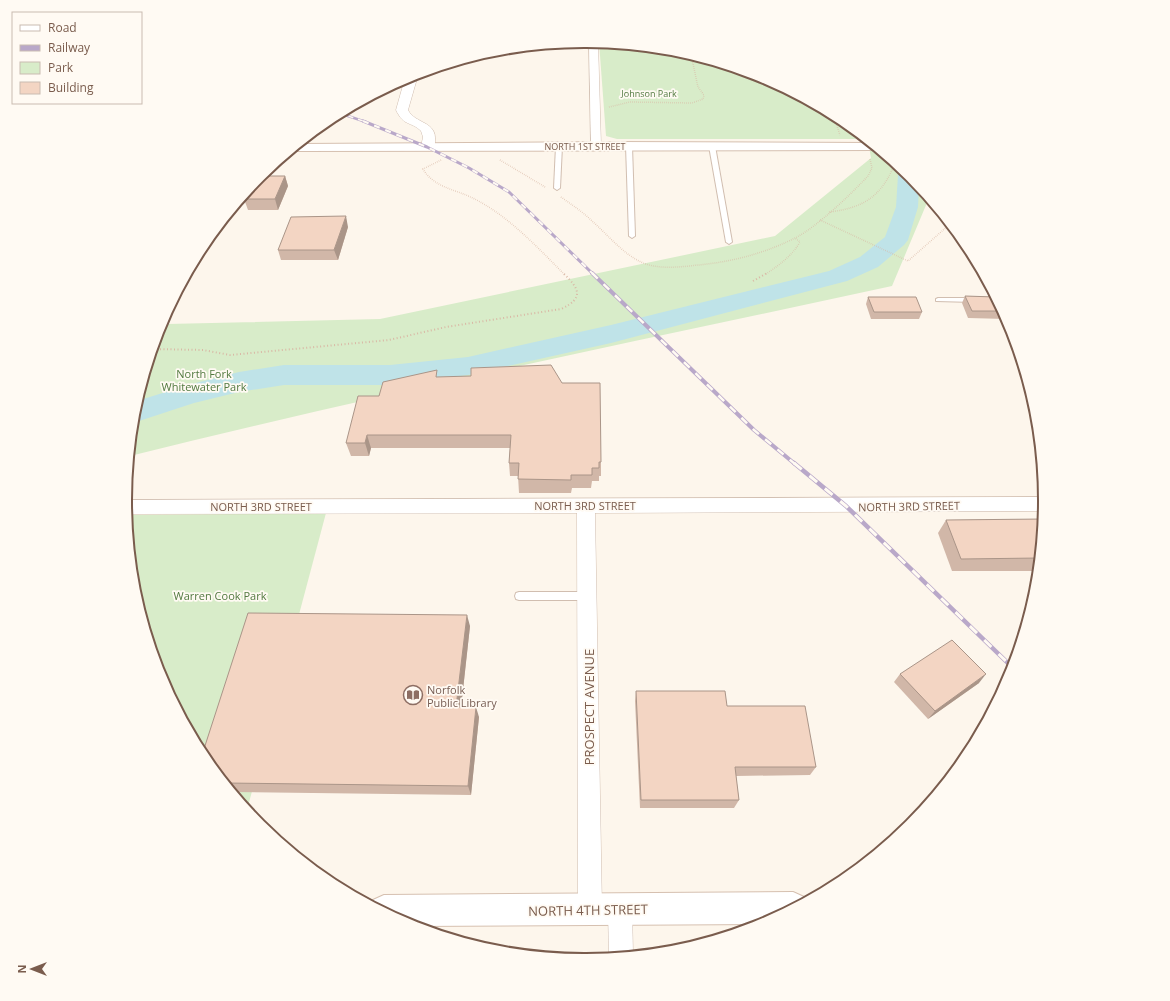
<svg xmlns="http://www.w3.org/2000/svg" width="1170" height="1001" font-family="'Open Sans',sans-serif">
	<style>
		.green { fill: #d8ecc9 }
		.lines { fill: none; stroke-linecap: round; stroke-linejoin: round }
		.river { fill: #bfe3e8; fill-rule: evenodd }
		.service-casing { stroke: #d1beb0; stroke-width: 2 }
		.minor-casing { stroke: #d1beb0; stroke-width: 1 }
		.tertiary-casing { stroke: #d1beb0; stroke-width: 1 }
		.secondary-casing { stroke: #d6c0b0; stroke-width: 2 }
		.path-far1 { stroke: #d9b8a5; stroke-width: 1.5; stroke-dasharray: 0.5 1.5; stroke-linecap: butt }
		.path { stroke: #d9b8a5; stroke-width: 2; stroke-dasharray: 1 2.5; stroke-linecap: butt }
		.service { fill: #fff; fill-rule: evenodd }
		.minor { fill: #fff; fill-rule: evenodd }
		.tertiary { fill: #fff; fill-rule: evenodd }
		.secondary { fill: #fff; fill-rule: evenodd }
		.rail-far3-casing { stroke: #b9a8c9; stroke-width: 2.5 }
		.rail-far2-casing { stroke: #b9a8c9; stroke-width: 3 }
		.rail-far1-casing { stroke: #b9a8c9; stroke-width: 4 }
		.rail-casing { stroke: #b9a8c9; stroke-width: 4.5 }
		.rail-far3 { stroke: #fffaf3; stroke-width: 1.5; stroke-dasharray: 5; stroke-linecap: butt }
		.rail-far2 { stroke: #fffaf3; stroke-width: 2; stroke-dasharray: 6; stroke-linecap: butt }
		.rail-far1 { stroke: #fffaf3; stroke-width: 2.5; stroke-dasharray: 8; stroke-linecap: butt }
		.rail { stroke: #fffaf3; stroke-width: 3; stroke-dasharray: 10; stroke-linecap: butt }
		.wall { fill: #d1b7a8 }
		.shaded-wall { fill: #aa9588 }
		.building { fill: #f3d5c3; stroke: #aa9588 }
		.labels { text-anchor: middle; dominant-baseline: central; stroke-width: 3.5; stroke-linejoin: round; paint-order: stroke }
		.far-park-label { font-size: 9px; fill: #537a41; stroke: #fffaf3 }
		.far-street-label { font-size: 9px; fill: #7a5c4d; stroke: #fffaf3 }
		.park-label { font-size: 11px; fill: #537a41; stroke: #fffaf3 }
		.street-label { font-size: 11px; fill: #7a5c4d; stroke: #fffaf3 }
		.education-label { font-size: 11px; fill: #785e54; stroke: #fffaf3; text-anchor: start }
		.near-street-label { font-size: 13px; fill: #7a5c4d; stroke: #fffaf3 }
		.rim { fill: none; stroke: #7a5c4d; stroke-width: 2 }
	</style>
	<rect width="100%" height="100%" fill="#fdf6ec"/>
	<g class="green">
		<polygon points="599,42 675,50 761,76 840,119 865,139 617,139 606,136"/>
		<path d="M868 141 910 176 929 198 892 286C638 341 382 393 130 456L134 411 151 357 167 324 380 319 775 236 871 158Z"/>
		<polygon points="326,513 247,810 203,756 160,676 134,590 127,515"/>
	</g>
	<g class="lines">
		<polygon class="river" points="901,170 903,170 919,187 918,207 908,240 904,245 878,267 847,281 611,343 468,375 390,385 284,385 239,392 194,403 133,423 137,401 188,385 239,372 284,365 390,365 468,357 611,325 829,271 860,257 885,237 896,207 898,175"/>
		<defs>
			<g id="service">
				<polygon points="559,144 562,146 560,188 557,190 554,188 556,146"/>
				<polygon points="629,144 632,146 635,236 632,238 629,236 626,146"/>
				<polygon points="712,144 715,146 732,242 729,244 726,242 709,146"/>
				<polygon points="938,298 974,298 977,300 974,302 936,301 936,299"/>
				<polygon points="519,592 588,592 591,593 592,596 591,599 588,600 519,600 516,599 515,596 516,593"/>
			</g>
			<g id="minor">
				<polygon points="589,41 598,42 601,146 596,149 591,146"/>
				<polygon points="1044,497 1044,511 595,513 602,910 599,919 590,922 581,919 578,910 577,513 127,514 126,500"/>
				<polygon points="620,897 629,900 632,909 633,955 609,958 608,909 611,900"/>
			</g>
			<path id="tertiary" d="M417 74 418 75 408 110C415 124 437 121 435 141 435 145 435 147 433 150H423L421 147 423 137 421 131C411 121 404 127 396 110L405 78Z"/>
			<g id="secondary">
				<polygon points="617,142 870,143 879,150 290,151 299,144"/>
				<polygon points="793,892 804,897 806,901 763,924 414,926 371,905 373,900 384,895"/>
			</g>
		</defs>
		<use href="#service" class="service-casing"/>
		<use href="#minor" class="minor-casing"/>
		<use href="#tertiary" class="tertiary-casing"/>
		<use href="#secondary" class="secondary-casing"/>
		<g class="path-far1">
			<polyline points="609,107 630,102 692,103 703,99 704,95 698,87 692,59 693,55"/>
			<polyline points="833,114 840,135"/>
			<path d="M441 160 423 169C432 185 451 189 466 195 504 211 535 245 564 274"/>
			<polyline points="500,160 545,187"/>
			<path d="M561 197C572 205 583 212 592 221 608 235 622 253 641 262 657 270 680 267 698 265 732 262 766 253 797 237 819 225 850 195 868 176L872 168 870 159"/>
			<path d="M829 212C864 208 882 196 895 163"/>
			<polyline points="820,220 908,261 950,224"/>
			<path d="M766 274C779 265 792 256 800 242L795 238"/>
		</g>
		<g class="path">
			<polyline points="753,281 767,273"/>
			<path d="M153 349 203 350 230 355 389 340 446 327 561 309C585 298 579 288 563 273"/>
		</g>
		<use href="#service" class="service"/>
		<use href="#minor" class="minor"/>
		<use href="#tertiary" class="tertiary"/>
		<use href="#secondary" class="secondary"/>
		<defs>
			<polyline id="rail-far3" points="339,113 366,122"/>
			<polyline id="rail-far2" points="363,121 427,147 469,168 509,192 593,274"/>
			<polyline id="rail-far1" points="592,273 754,430 795,464"/>
			<polyline id="rail" points="794,463 846,506 1012,667"/>
		</defs>
		<use href="#rail-far3" class="rail-far3-casing"/>
		<use href="#rail-far2" class="rail-far2-casing"/>
		<use href="#rail-far1" class="rail-far1-casing"/>
		<use href="#rail" class="rail-casing"/>
		<use href="#rail-far3" class="rail-far3"/>
		<use href="#rail-far2" class="rail-far2"/>
		<use href="#rail-far1" class="rail-far1"/>
		<use href="#rail" class="rail"/>
	</g>
	<g class="wall">
		<polygon points="285,176 288,186 278,210 248,210 244,199"/>
		<polygon points="348,227 338,260 281,260 278,250"/>
		<polygon points="965,296 995,297 1006,319 968,318 962,303"/>
		<polygon points="868,297 922,312 919,319 871,319 866,304"/>
		<polygon points="438,377 601,462 601,476 599,476 599,481 592,481 591,488 572,488 571,493 519,493 518,476 510,476 509,463 510,448 371,448 369,456 351,456 346,443 379,396"/>
		<polygon points="1038,431 1039,440 1036,434"/>
		<polygon points="1043,519 1038,571 952,571 938,533 946,520"/>
		<polygon points="470,626 461,707 479,717 471,795 233,792 203,756"/>
		<polygon points="900,674 979,683 928,719 894,682"/>
		<polygon points="636,691 727,706 816,767 810,775 736,776 739,800 734,808 640,808 635,701"/>
	</g>
	<g class="shaded-wall">
		<polygon points="285,176 288,186 278,210 275,199"/>
		<polygon points="346,216 348,227 338,260 334,250"/>
		<polygon points="367,435 371,448 369,456 365,443"/>
		<polygon points="467,615 470,626 460,717 456,707"/>
		<polygon points="986,674 979,683 928,719 935,711"/>
		<polygon points="476,707 479,717 471,795 468,786"/>
	</g>
	<g class="building">
		<polygon points="260,176 285,176 275,199 244,199 249,189"/>
		<polygon points="346,216 334,250 278,250 291,217"/>
		<polygon points="965,296 995,297 1002,311 972,311"/>
		<polygon points="868,297 916,297 922,312 874,312"/>
		<polygon points="551,365 562,383 600,383 601,462 599,462 599,468 592,468 592,475 571,475 571,480 518,479 519,463 509,463 511,435 367,435 365,443 346,443 358,396 379,396 383,382 437,370 436,377 471,376 471,368"/>
		<polygon points="1043,519 1039,558 961,559 946,520"/>
		<polygon points="248,613 467,615 456,707 476,707 468,786 226,783 202,755"/>
		<polygon points="952,640 986,674 935,711 900,674"/>
		<polygon points="636,691 725,691 727,706 805,706 816,767 735,767 739,800 641,800"/>
	</g>
	<defs>
		<symbol id="library-ring" viewBox="-11 -11 22 22"><circle r="9.5" fill="#fffaf3" stroke="#8d6e63" stroke-width="1.5"/><path d="M-6-4Q-3-5.5-.7-3.5V5Q-3 3-6 4ZM6-4Q3-5.5 .7-3.5V5Q3 3 6 4Z" fill="#8d6e63"/></symbol>
	</defs>
	<g fill-rule="evenodd">
		<use href="#library-ring" x="402" y="684" width="22" height="22"/>
	</g>
	<g class="labels">
		<g class="far-park-label">
			<text x="649" y="93">Johnson Park</text>
		</g>
		<g class="far-street-label">
			<text x="585" y="146">NORTH 1ST STREET</text>
		</g>
		<g class="park-label">
			<text x="204" y="373">North Fork<tspan x="204" dy="13">Whitewater Park</tspan></text>
			<text x="220" y="595">Warren Cook Park</text>
		</g>
		<g class="street-label">
			<text x="585" y="505">NORTH 3RD STREET</text>
			<text x="261" y="506">NORTH 3RD STREET</text>
			<text transform="translate(909 506) rotate(-1)">NORTH 3RD STREET</text>
		</g>
		<g class="education-label">
			<text x="427" y="689">Norfolk<tspan x="427" dy="13">Public Library</tspan></text>
		</g>
		<g class="near-street-label">
			<text transform="translate(589 707) rotate(-90)">PROSPECT AVENUE</text>
			<text transform="translate(588 910) rotate(-1)">NORTH 4TH STREET</text>
		</g>
	</g>
	<path d="M0 0H1170V1001H0ZM584 48H586A452 452 0 0 1 1038 500V501A452 452 0 0 1 586 953H584A452 452 0 0 1 132 501V500A452 452 0 0 1 584 48Z" fill="#fffaf3" fill-rule="evenodd"/>
	<path class="rim" d="M584 48H586A452 452 0 0 1 1038 500V501A452 452 0 0 1 586 953H584A452 452 0 0 1 132 501V500A452 452 0 0 1 584 48Z"/>
	<rect x="12" y="12" width="130" height="92" fill="#fffaf3" stroke="#cabbb1"/>
	<rect x="20" y="25" width="20" height="6" fill="#ffffff" stroke="#cabbb1"/>
	<text x="48" y="32" font-size="12" fill="#7a5c4d">Road</text>
	<rect x="20" y="45" width="20" height="6" fill="#b9a8c9" stroke="#cabbb1"/>
	<text x="48" y="52" font-size="12" fill="#7a5c4d">Railway</text>
	<rect x="20" y="62" width="20" height="12" fill="#d8ecc9" stroke="#cabbb1"/>
	<text x="48" y="72" font-size="12" fill="#7a5c4d">Park</text>
	<rect x="20" y="82" width="20" height="12" fill="#f3d5c3" stroke="#cabbb1"/>
	<text x="48" y="92" font-size="12" fill="#7a5c4d">Building</text>
	<g transform="translate(32 969) rotate(270)" stroke="#fffaf3" stroke-width="3" paint-order="stroke">
	<path d="M0-3L7 15L0 10L-7 15Z" fill="#7a5c4d"/>
	<text y="-6" font-size="11" font-weight="bold" text-anchor="middle" fill="#7a5c4d">N</text>
	</g>
</svg>
